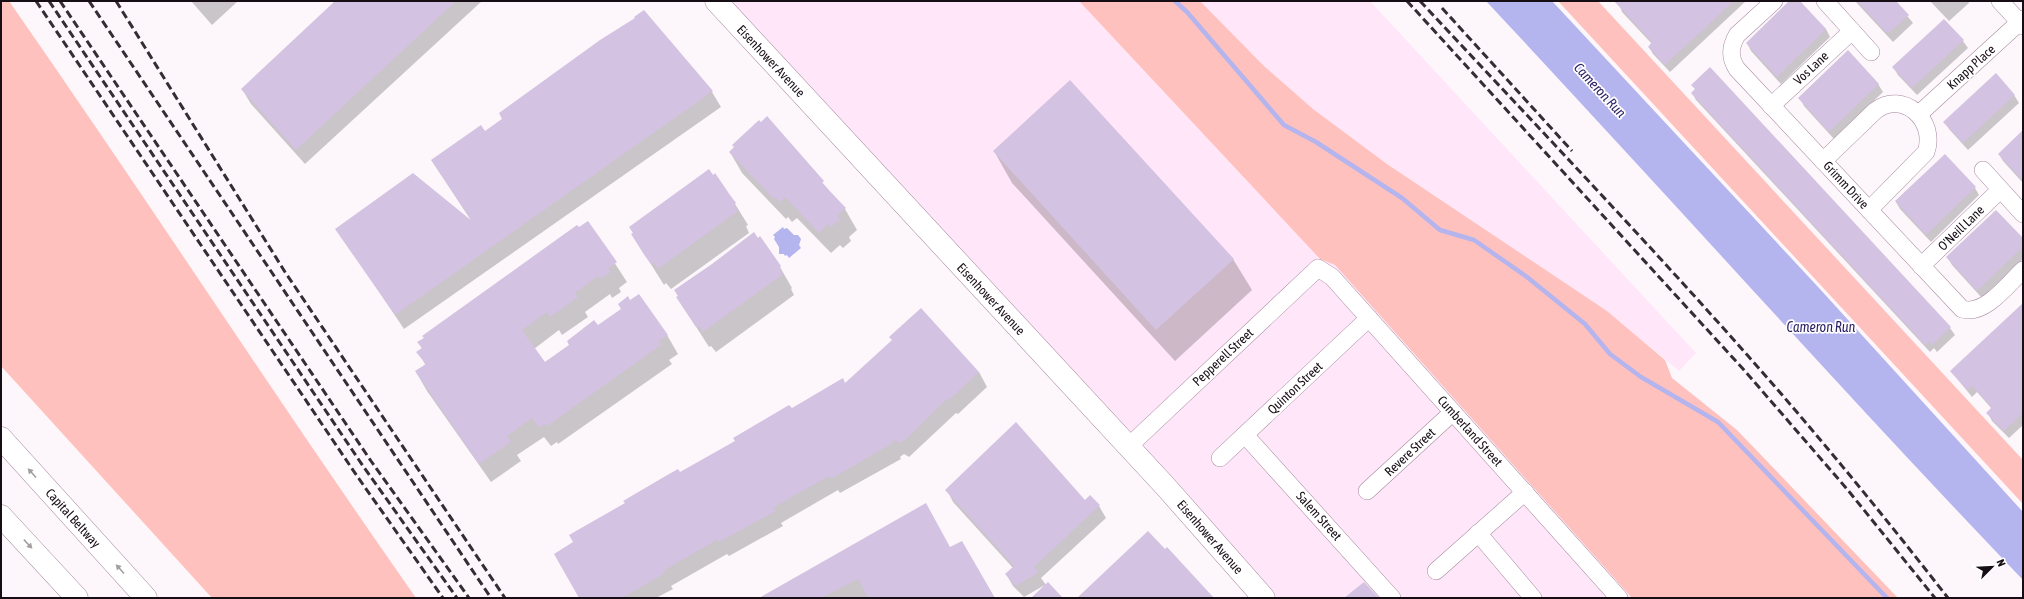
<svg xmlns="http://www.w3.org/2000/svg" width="2024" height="599" font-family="'Asap Condensed',sans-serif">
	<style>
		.built { fill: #ffe7f9 }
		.green { fill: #ffc1bd }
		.water { fill: #b4b4ee }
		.shadow { fill: #0003 }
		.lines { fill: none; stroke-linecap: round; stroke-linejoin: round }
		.stream { stroke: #b4b4ee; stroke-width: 4.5 }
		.building { fill: #d3c2e1 }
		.minor-casing { stroke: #a5889e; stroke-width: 18 }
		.major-casing { stroke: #a5889e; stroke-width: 23 }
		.highway-casing { stroke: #a5889e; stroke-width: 23 }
		.minor { stroke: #fff; stroke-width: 17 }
		.major { stroke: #fff; stroke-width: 22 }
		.highway { stroke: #fff; stroke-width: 22 }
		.rail { stroke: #362c34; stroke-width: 3; stroke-dasharray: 8 4; stroke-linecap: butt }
		.oneway { fill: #a29ea1 }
		.labels { text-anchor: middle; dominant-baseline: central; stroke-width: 3.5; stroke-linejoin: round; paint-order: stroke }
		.street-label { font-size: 13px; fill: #170d15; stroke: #fff }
		.water-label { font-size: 14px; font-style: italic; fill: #2c2264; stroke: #fff }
	</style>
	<rect width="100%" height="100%" fill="#fdf7fc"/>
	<g class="built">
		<polygon points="715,1 1079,1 1320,259 1335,265 1632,598 1263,598"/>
		<polygon points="1200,1 1370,1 1696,353 1679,371 1607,311 1387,164 1313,109 1264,66"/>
	</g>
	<g class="green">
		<path d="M1 1H9C147 199 278 401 416 598H212L1 366Z"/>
		<polygon points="1079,1 1200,1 1264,66 1313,109 1387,164 1607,311 1665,360 1672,378 1737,430 1898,598 1632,598 1335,265 1320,259"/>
		<polygon points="1558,1 1598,1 2023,460 2023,504"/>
	</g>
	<g class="water">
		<path d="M1486 1H1552L1819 288 2023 512V580C1841 390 1666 193 1486 1Z"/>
		<polygon points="783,227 784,229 787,228 794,235 798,235 801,239 799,245 801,248 789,258 787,255 785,256 784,254 779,254 779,247 774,239 775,237 773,235"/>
	</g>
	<g class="shadow">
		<polygon points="191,1 238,1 212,25"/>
		<polygon points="337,1 482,1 305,164 251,104 242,89"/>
		<polygon points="1618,1 1746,1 1670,72 1653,54 1649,47 1652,44 1622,12"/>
		<polygon points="1791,1 1799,1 1826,29 1830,37 1781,84 1751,51 1747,43"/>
		<polygon points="1855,1 1895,1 1913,23 1893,42"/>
		<polygon points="1930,1 1968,1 1969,3 1949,21"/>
		<polygon points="644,12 712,92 721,107 404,329 337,229 472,222 432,161 485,132"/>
		<polygon points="1963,41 1968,48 1917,95 1898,75 1893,67"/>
		<polygon points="1710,69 1950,328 1955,335 1937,352 1934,348 1930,352 1696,100 1692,93"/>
		<polygon points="1878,84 1883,92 1834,139 1804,106 1800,98"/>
		<polygon points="2014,95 2019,103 1968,150 1949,129 1945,122"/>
		<polygon points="767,118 845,209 857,230 849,237 851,241 843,248 840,245 831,253 797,218 792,222 788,217 786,219 742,173 730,152"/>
		<polygon points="2023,140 2023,183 2003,161 1999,154"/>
		<polygon points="994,151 1233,259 1252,290 1175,361 1012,183"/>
		<polygon points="715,175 735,204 748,225 746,226 749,233 671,289 666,283 664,285 632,234"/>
		<polygon points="1975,188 1979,195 1931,242 1900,209 1896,202"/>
		<polygon points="588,222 627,282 619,288 621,292 612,298 610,294 585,312 588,317 562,335 559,330 534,349 544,363 597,326 667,335 678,354 669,360 672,364 558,444 557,442 551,446 544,437 517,455 521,461 491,482 427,391 416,372 426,366 418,352 422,349 419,342"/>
		<polygon points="760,237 780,267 792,288 791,289 794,295 716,352 711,346 709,347 677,297"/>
		<polygon points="2023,240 2023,259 1982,298 1952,265 1948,258"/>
		<polygon points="2023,305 2023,425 2009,438 1992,421 1988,413 1992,409 1977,392 1972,397 1951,371"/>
		<polygon points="979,372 987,387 958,414 956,413 909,457 904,454 900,457 901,459 840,493 838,490 781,523 783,526 729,556 727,554 671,586 673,589 656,598 580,598 680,473 791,410 845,385"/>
		<polygon points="947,490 1085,501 1099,506 1106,518 1041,578 1046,585 1062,598 1032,598 1045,585 1024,597 1013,586 1006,574 1013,568 953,502"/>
		<polygon points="950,549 994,598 761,598"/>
	</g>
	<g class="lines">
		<polyline class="stream" points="1175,1 1187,12 1284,125 1316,142 1402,198 1440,230 1474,240 1527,277 1585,324 1610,354 1641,377 1718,422 1887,598"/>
	</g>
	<g class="building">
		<polygon points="335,1 456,1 296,150 241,89"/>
		<polygon points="1614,1 1734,1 1665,65 1648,47 1652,42"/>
		<polygon points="1789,1 1800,1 1826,29 1777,77 1746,43"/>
		<polygon points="1857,1 1896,1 1909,15 1890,32 1886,32"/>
		<polygon points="644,10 713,91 395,315 335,229 413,173 472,221 431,160 481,125 485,131 502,119 499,113 600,40 635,18 634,17"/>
		<polygon points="1944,19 1964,40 1912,88 1892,67"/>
		<polygon points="1848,50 1879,84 1829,132 1798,98"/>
		<polygon points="1710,67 1951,327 1932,345 1929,341 1925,345 1691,93 1695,89 1691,85"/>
		<polygon points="1996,73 2015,95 1963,143 1943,122"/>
		<polygon points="1070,80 1234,259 1156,330 993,151"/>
		<polygon points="767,116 824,181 822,183 846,208 837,216 840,219 831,227 828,224 819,233 785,197 780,202 775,197 774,199 729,152 734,147 732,145 759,120 761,122"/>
		<polygon points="2023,130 2023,181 1998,154"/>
		<polygon points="1945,154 1976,187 1926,235 1895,201"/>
		<polygon points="709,169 713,175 715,173 730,195 736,203 734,205 738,211 658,269 654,263 651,264 645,256 631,234 633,233 629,227"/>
		<polygon points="1996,210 2023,238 2023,247 1977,291 1946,257"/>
		<polygon points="588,221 617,262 608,269 611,272 600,279 598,276 575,293 578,297 550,317 547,312 522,330 545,362 569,345 567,341 594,320 598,325 621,309 618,304 628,296 630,300 639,294 668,335 659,341 661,345 547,426 545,424 539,428 532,418 507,436 511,442 479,464 415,371 426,364 416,352 422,348 417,342 424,338 422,336 577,225 579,227"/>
		<polygon points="754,232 758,238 760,236 781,266 779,268 783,274 703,332 699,326 696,327 676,297 678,296 674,290 712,264"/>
		<polygon points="2023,303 2023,413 2004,431 1986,413 1991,408 1988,403 1972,386 1967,390 1950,371"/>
		<polygon points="921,308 979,372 949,400 947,399 907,438 900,443 895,440 892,442 893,443 831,479 829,476 797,494 773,508 776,511 719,542 718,539 663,571 665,573 622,598 579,598 554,554 573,542 569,535 625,503 623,501 669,474 678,469 680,472 735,441 733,438 789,405 792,408 843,378 845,383 892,340 889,337"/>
		<polygon points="1016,422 1085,500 1090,495 1100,505 1034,567 1039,572 1016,586 1005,574 1014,566 945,490"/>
		<polygon points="926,503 950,547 962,541 995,598 868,598 858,579 821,598 759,598"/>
		<polygon points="1148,531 1165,549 1167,547 1214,598 1077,598"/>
		<polygon points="1048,582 1063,598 1031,598"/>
		<polygon points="1364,582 1379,598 1344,598"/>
	</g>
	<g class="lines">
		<defs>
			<g id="minor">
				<path d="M1774 1 1737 35C1730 47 1729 57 1737 69L1962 309C1985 316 2008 284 2023 270"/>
				<polyline points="1825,1 1871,52"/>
				<polyline points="2000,1 2023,26"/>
				<polyline points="1771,106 1852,31"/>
				<polyline points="1919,114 2023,19"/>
				<path d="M1823 161 1875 111C1903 89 1937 121 1926 152L1869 210"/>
				<polyline points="1983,170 2023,214"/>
				<polyline points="1921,266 2000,190"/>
				<polyline points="1245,435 1392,598"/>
				<polyline points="1128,447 1318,268 1332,277 1619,598"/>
				<polyline points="1220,458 1369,318"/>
				<polyline points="1367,491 1453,412"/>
				<polyline points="1478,533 1533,598"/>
				<polyline points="1436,571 1525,492"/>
			</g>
			<polyline id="major" points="716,1 1166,487 1264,598"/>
			<g id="highway">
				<polyline points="1,438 146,598"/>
				<polyline points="1,516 77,598"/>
			</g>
		</defs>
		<use href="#minor" class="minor-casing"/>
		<use href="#major" class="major-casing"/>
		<use href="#highway" class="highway-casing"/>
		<use href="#minor" class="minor"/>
		<use href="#major" class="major"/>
		<use href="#highway" class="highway"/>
		<g class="rail">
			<polyline points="36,1 357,476 443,598"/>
			<polyline points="49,1 363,466 457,598"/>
			<polyline points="60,1 371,461 469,598"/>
			<polyline points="89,1 491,598"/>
			<polyline points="116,1 285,272 505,598"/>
			<polyline points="1407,1 1744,370 1847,489 1935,598"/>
			<path d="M1420 1C1530 119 1642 236 1749 357 1818 435 1884 516 1948 598"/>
			<polyline points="1442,8 1572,151"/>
		</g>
	</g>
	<defs><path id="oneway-solid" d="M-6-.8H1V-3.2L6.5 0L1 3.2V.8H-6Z"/></defs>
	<g class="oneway">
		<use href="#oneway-solid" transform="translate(32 473) rotate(-132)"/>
		<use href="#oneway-solid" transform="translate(28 544) rotate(47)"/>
		<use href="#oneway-solid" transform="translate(120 569) rotate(-132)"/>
	</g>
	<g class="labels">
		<g class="street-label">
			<text transform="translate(771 61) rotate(47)">Eisenhower Avenue</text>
			<text transform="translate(1971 67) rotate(-42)">Knapp Place</text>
			<text transform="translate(1811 68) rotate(-43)">Vos Lane</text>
			<text transform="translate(1846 185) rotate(47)">Grimm Drive</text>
			<text transform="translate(1961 228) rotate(-44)">O'Neill Lane</text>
			<text transform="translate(991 299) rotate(47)">Eisenhower Avenue</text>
			<text transform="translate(1223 357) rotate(-43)">Pepperell Street</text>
			<text transform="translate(1295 388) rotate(-43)">Quinton Street</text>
			<text transform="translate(1470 431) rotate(48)">Cumberland Street</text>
			<text transform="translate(1410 452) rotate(-43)">Revere Street</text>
			<text transform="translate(1319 516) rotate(48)">Salem Street</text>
			<text transform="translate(73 518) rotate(48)">Capital Beltway</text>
			<text transform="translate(1210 537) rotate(49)">Eisenhower Avenue</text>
		</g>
		<g class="water-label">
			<text transform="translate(1600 90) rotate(47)">Cameron Run</text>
			<text x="1821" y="327">Cameron Run</text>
		</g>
	</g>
	<rect width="2024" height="599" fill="none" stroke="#170d15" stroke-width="4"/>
	<g transform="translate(1992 567) rotate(66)" stroke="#ffffff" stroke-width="3" paint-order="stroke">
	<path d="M0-3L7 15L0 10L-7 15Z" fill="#170d15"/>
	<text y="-6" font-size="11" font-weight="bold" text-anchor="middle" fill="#170d15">N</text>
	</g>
</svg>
